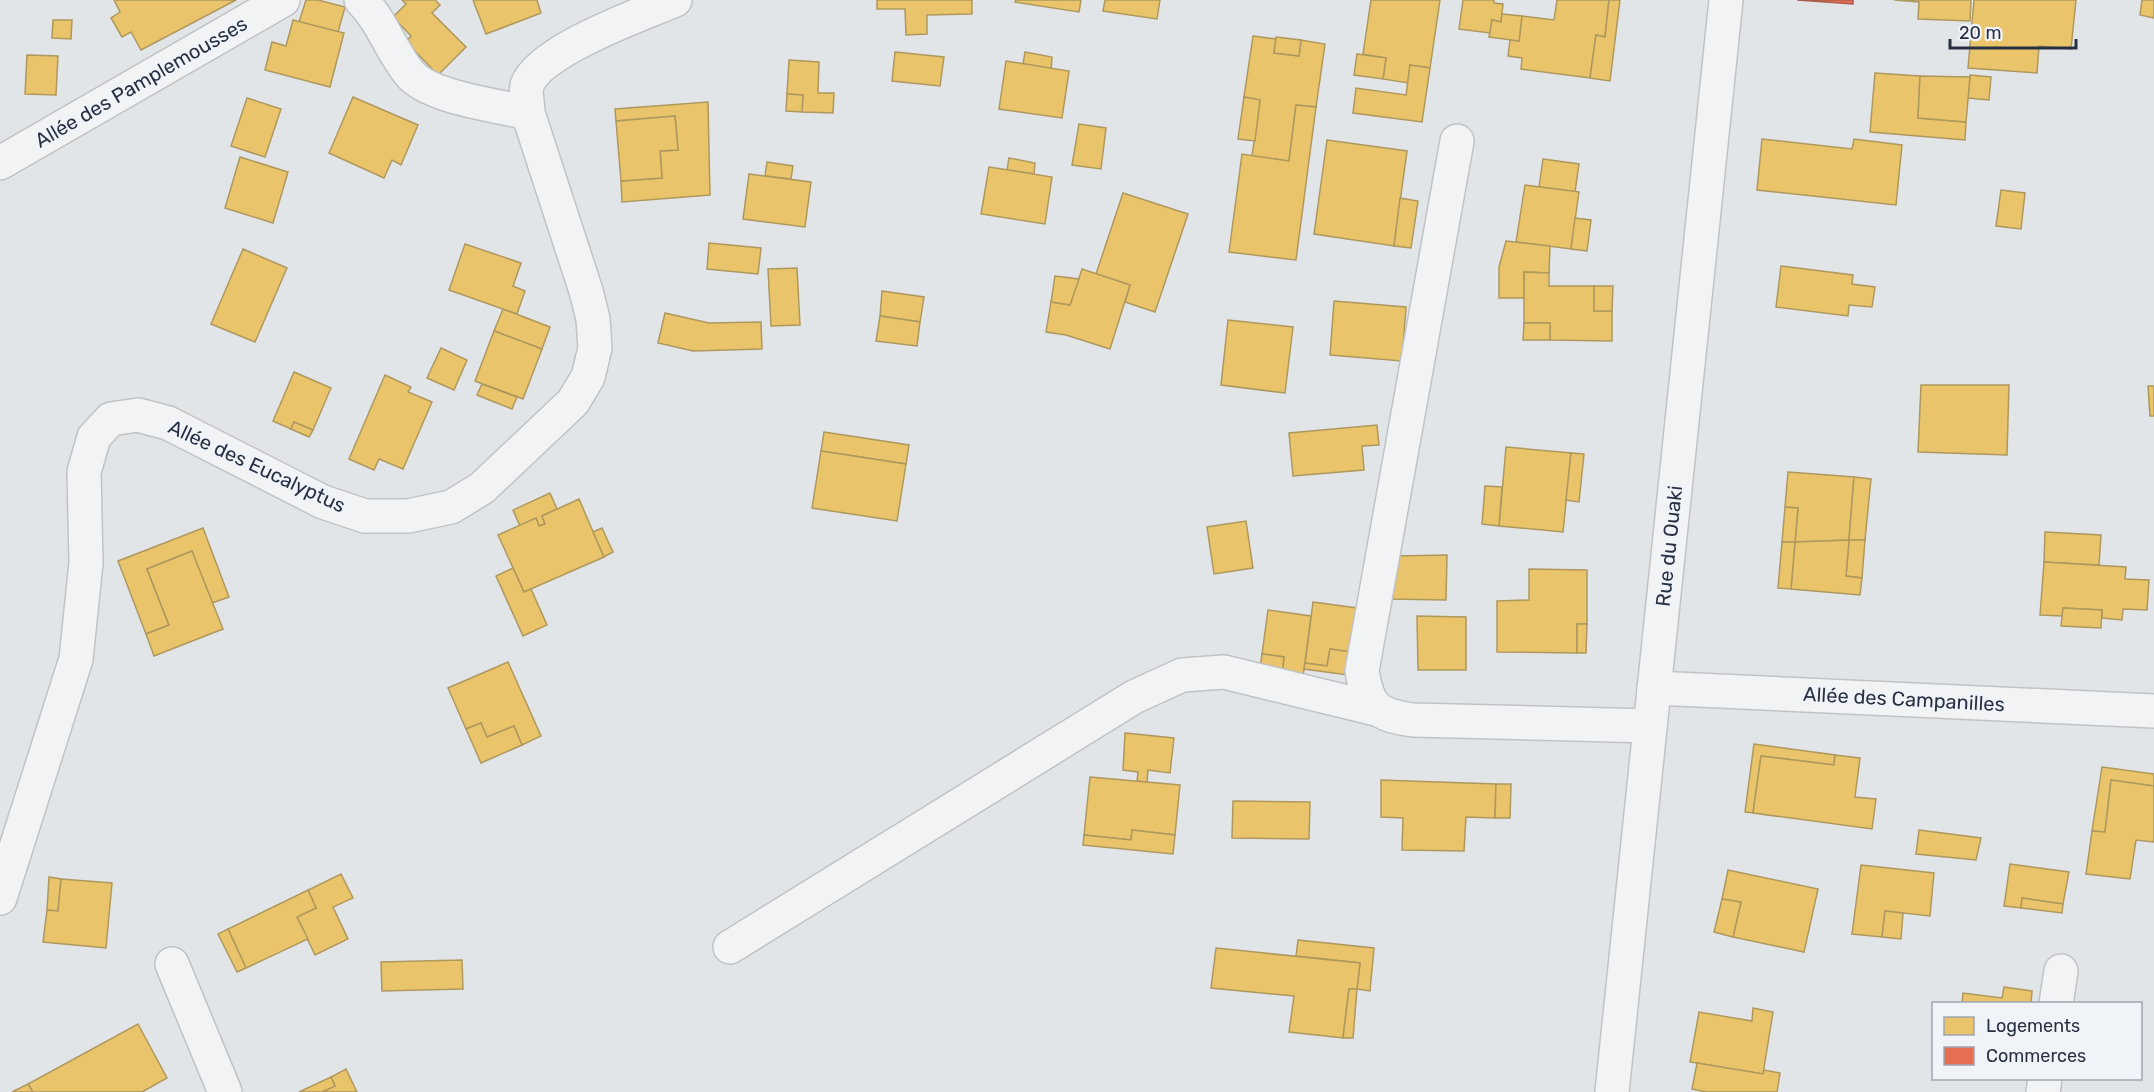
<svg xmlns="http://www.w3.org/2000/svg" width="2154" height="1092" font-family="Rubik,sans-serif">
	<style>
		.homes { fill: #e9c46a; stroke: #af985e; stroke-width: 1.5 }
		.shops { fill: #e76f51; stroke: #ae5c4d; stroke-width: 1.5 }
		.lines { fill: none; stroke-linecap: round; stroke-linejoin: round }
		.minor-casing { stroke: #c0c3c6; stroke-width: 36 }
		.tertiary-casing { stroke: #c0c3c6; stroke-width: 36 }
		.minor { stroke: #f2f3f5; stroke-width: 33 }
		.tertiary { stroke: #f2f3f5; stroke-width: 33 }
		.labels { text-anchor: middle; dominant-baseline: central; stroke-width: 6; stroke-linejoin: round; paint-order: stroke }
		.street-label { font-size: 20px; fill: #283143; stroke: #f0f3f8 }
	</style>
	<rect width="100%" height="100%" fill="#e2e5e8"/>
	<g class="homes">
		<polygon points="114,0 236,0 141,50 131,32 122,37 111,18 120,12"/>
		<polygon points="306,0 318,0 345,7 338,32 299,22"/>
		<polygon points="402,0 435,0 440,5 432,13 466,47 438,75 406,42 411,36 393,17 406,4"/>
		<polygon points="473,0 537,0 541,13 486,34"/>
		<polygon points="877,0 972,0 972,14 927,15 927,34 906,35 905,9 877,9"/>
		<polygon points="1016,0 1081,0 1079,12 1015,2"/>
		<polygon points="1105,0 1160,0 1157,19 1103,11"/>
		<polygon points="1371,0 1440,0 1430,68 1410,65 1408,83 1383,79 1386,58 1363,54"/>
		<polygon points="1463,0 1494,0 1494,3 1503,4 1501,22 1492,20 1490,33 1459,29"/>
		<polygon points="1557,0 1609,0 1605,37 1596,35 1590,78 1521,69 1522,58 1508,56 1510,40 1519,41 1522,16 1554,20"/>
		<polygon points="1609,0 1620,0 1610,81 1590,78 1596,35 1605,37"/>
		<polygon points="1894,0 1971,0 1970,21 1918,19 1919,2"/>
		<polygon points="1974,0 2076,0 2071,49 2039,46 2037,73 1968,68"/>
		<polygon points="2142,0 2154,0 2154,18 2140,15"/>
		<polygon points="1502,14 1522,16 1519,41 1489,37 1492,20 1501,22"/>
		<polygon points="53,20 72,20 71,39 52,38"/>
		<polygon points="293,20 344,33 330,87 265,70 272,42 286,46"/>
		<polygon points="1253,36 1276,39 1274,53 1299,56 1301,40 1325,44 1316,107 1296,105 1289,161 1252,156 1260,100 1244,97"/>
		<polygon points="1276,37 1301,40 1299,56 1274,53"/>
		<polygon points="895,52 944,57 940,86 892,81"/>
		<polygon points="1025,52 1052,57 1051,69 1023,64"/>
		<polygon points="1357,54 1386,58 1383,79 1354,75"/>
		<polygon points="27,55 58,56 56,95 25,94"/>
		<polygon points="789,60 819,62 818,93 834,93 833,113 802,112 803,95 787,94"/>
		<polygon points="1006,61 1069,71 1062,118 999,109"/>
		<polygon points="1410,65 1430,68 1422,122 1353,113 1356,88 1406,95"/>
		<polygon points="1875,73 1920,76 1918,118 1966,122 1965,140 1870,132"/>
		<polygon points="1970,75 1991,77 1989,100 1968,98"/>
		<polygon points="1920,76 1970,77 1966,122 1918,118"/>
		<polygon points="787,94 803,95 802,112 786,111"/>
		<polygon points="353,97 418,125 401,165 392,160 384,178 329,153"/>
		<polygon points="1244,97 1260,100 1255,141 1238,139"/>
		<polygon points="247,98 281,109 265,157 231,146"/>
		<polygon points="708,102 710,195 622,202 621,181 662,178 660,151 678,150 675,116 616,121 615,109"/>
		<polygon points="1296,105 1316,107 1296,260 1229,252 1242,154 1289,161"/>
		<polygon points="675,116 678,150 660,151 662,178 621,181 616,121"/>
		<polygon points="1079,124 1106,128 1101,169 1072,165"/>
		<polygon points="1762,139 1852,149 1854,139 1902,145 1896,205 1757,190"/>
		<polygon points="1327,140 1407,151 1394,246 1314,234"/>
		<polygon points="240,157 288,172 273,223 225,208"/>
		<polygon points="1009,158 1035,163 1034,174 1007,170"/>
		<polygon points="1543,159 1579,164 1575,192 1539,187"/>
		<polygon points="767,162 793,166 791,179 765,176"/>
		<polygon points="989,167 1052,177 1045,224 981,214"/>
		<polygon points="749,174 811,182 805,227 743,219"/>
		<polygon points="1525,185 1579,192 1571,249 1516,242"/>
		<polygon points="2001,190 2025,193 2021,229 1996,226"/>
		<polygon points="1123,193 1188,214 1155,312 1125,302 1130,285 1096,274"/>
		<polygon points="1400,198 1418,201 1411,248 1394,246"/>
		<polygon points="1575,218 1591,220 1587,251 1571,249"/>
		<polygon points="1506,241 1550,246 1549,273 1524,272 1524,298 1499,298 1499,267"/>
		<polygon points="709,243 761,248 758,274 707,269"/>
		<polygon points="465,244 521,263 513,286 525,291 517,314 449,290"/>
		<polygon points="243,249 287,268 255,342 211,324"/>
		<polygon points="1781,266 1853,275 1852,284 1875,287 1872,307 1849,305 1848,316 1776,307"/>
		<polygon points="797,268 800,325 771,326 768,269"/>
		<polygon points="1082,269 1130,285 1110,349 1066,335 1046,332 1051,302 1070,305"/>
		<polygon points="1524,272 1549,273 1549,286 1594,286 1594,311 1612,311 1612,341 1550,340 1550,323 1524,323"/>
		<polygon points="1055,276 1079,279 1070,305 1051,302"/>
		<polygon points="1594,286 1613,286 1612,311 1594,311"/>
		<polygon points="882,291 924,297 920,322 880,316"/>
		<polygon points="1334,301 1406,307 1402,361 1330,355"/>
		<polygon points="503,309 550,327 542,349 494,331"/>
		<polygon points="665,313 709,323 761,322 762,349 693,351 658,343"/>
		<polygon points="880,316 920,322 917,346 876,341"/>
		<polygon points="1228,320 1293,327 1285,393 1221,385"/>
		<polygon points="1524,323 1550,323 1550,340 1523,340"/>
		<polygon points="494,331 542,349 523,399 475,381"/>
		<polygon points="441,348 467,360 454,390 427,378"/>
		<polygon points="294,372 331,388 313,430 294,422 291,429 273,421"/>
		<polygon points="385,375 411,387 408,392 432,402 403,469 379,459 374,470 349,459"/>
		<polygon points="482,384 517,397 512,409 477,395"/>
		<polygon points="1921,385 2009,385 2007,455 1918,452"/>
		<polygon points="2148,386 2154,386 2154,416 2150,416"/>
		<polygon points="294,422 313,430 309,437 291,429"/>
		<polygon points="1377,425 1379,445 1362,446 1364,470 1293,476 1289,433"/>
		<polygon points="824,432 909,445 906,464 821,451"/>
		<polygon points="1506,447 1571,453 1563,532 1499,526"/>
		<polygon points="821,451 906,464 897,521 812,508"/>
		<polygon points="1571,453 1584,454 1579,502 1566,500"/>
		<polygon points="1788,472 1854,477 1849,540 1795,542 1798,508 1785,507"/>
		<polygon points="1854,477 1871,479 1865,540 1849,540"/>
		<polygon points="1485,486 1502,487 1499,526 1482,524"/>
		<polygon points="550,493 557,509 542,516 545,524 539,526 536,518 520,526 513,510"/>
		<polygon points="579,499 604,557 524,592 498,535 536,518 539,526 545,524 542,516"/>
		<polygon points="1785,507 1798,508 1795,542 1782,542"/>
		<polygon points="1246,521 1253,568 1214,574 1207,527"/>
		<polygon points="203,528 229,597 212,603 192,551 147,569 169,625 146,634 118,561"/>
		<polygon points="602,528 613,552 604,557 593,532"/>
		<polygon points="2045,532 2101,535 2099,565 2044,562"/>
		<polygon points="1849,540 1865,540 1862,578 1846,576"/>
		<polygon points="1849,540 1846,576 1862,578 1860,595 1791,589 1795,542"/>
		<polygon points="1782,542 1795,542 1791,589 1778,588"/>
		<polygon points="192,551 223,629 154,656 146,634 169,625 147,569"/>
		<polygon points="1447,555 1446,600 1388,599 1393,556"/>
		<polygon points="2044,562 2126,567 2125,579 2149,580 2147,610 2123,609 2122,620 2102,618 2102,610 2063,608 2062,616 2040,615"/>
		<polygon points="513,568 524,592 531,589 547,625 523,636 496,576"/>
		<polygon points="1529,569 1587,570 1587,624 1577,624 1577,653 1497,652 1497,601 1529,600"/>
		<polygon points="1313,602 1357,608 1351,652 1330,649 1327,666 1305,663"/>
		<polygon points="2063,608 2102,610 2101,628 2061,626"/>
		<polygon points="1268,610 1311,616 1303,677 1282,674 1284,657 1262,654"/>
		<polygon points="1417,616 1466,617 1466,670 1418,670"/>
		<polygon points="1577,624 1587,624 1586,653 1577,653"/>
		<polygon points="1330,649 1351,652 1348,675 1304,669 1305,663 1327,666"/>
		<polygon points="1262,654 1284,657 1282,674 1259,677"/>
		<polygon points="508,662 541,736 522,745 514,726 487,737 481,723 466,729 448,688"/>
		<polygon points="481,723 487,737 514,726 522,745 481,763 466,729"/>
		<polygon points="1125,733 1174,738 1170,773 1148,770 1147,782 1137,781 1138,772 1123,770"/>
		<polygon points="1754,744 1835,755 1834,765 1761,756 1753,813 1745,812"/>
		<polygon points="1835,755 1860,758 1855,797 1876,799 1872,829 1753,813 1761,756 1834,765"/>
		<polygon points="2102,767 2154,774 2154,786 2111,780 2105,832 2092,831"/>
		<polygon points="1090,777 1180,785 1175,835 1132,830 1131,840 1084,835"/>
		<polygon points="1381,780 1496,784 1495,818 1466,817 1464,851 1402,850 1403,818 1381,817"/>
		<polygon points="2111,780 2154,786 2154,842 2136,840 2130,879 2086,874 2092,831 2105,832"/>
		<polygon points="1496,784 1511,784 1510,818 1495,818"/>
		<polygon points="1233,801 1310,802 1309,839 1232,838"/>
		<polygon points="1132,830 1175,835 1173,854 1083,845 1084,835 1131,840"/>
		<polygon points="1919,830 1981,838 1976,860 1916,854"/>
		<polygon points="2010,864 2069,872 2063,904 2022,898 2021,908 2004,906"/>
		<polygon points="1861,865 1934,873 1930,916 1885,911 1882,937 1852,934"/>
		<polygon points="1728,870 1818,889 1804,952 1733,937 1741,902 1722,899"/>
		<polygon points="341,874 353,898 333,907 348,939 315,955 297,917 316,908 308,890"/>
		<polygon points="49,877 61,879 58,911 47,910"/>
		<polygon points="61,879 112,883 106,948 43,942 47,910 58,911"/>
		<polygon points="308,890 316,908 297,917 308,939 246,968 228,929"/>
		<polygon points="2022,898 2063,904 2062,913 2021,908"/>
		<polygon points="1722,899 1741,902 1733,937 1714,932"/>
		<polygon points="1885,911 1903,913 1901,939 1882,937"/>
		<polygon points="228,929 246,968 237,972 218,934"/>
		<polygon points="1298,940 1374,948 1370,991 1357,989 1360,963 1296,956"/>
		<polygon points="1216,948 1360,963 1357,989 1349,989 1343,1038 1289,1032 1294,996 1211,988"/>
		<polygon points="462,960 463,989 382,991 381,962"/>
		<polygon points="2004,987 2032,991 2031,1004 1962,1004 1963,993 2002,998"/>
		<polygon points="1349,989 1357,989 1353,1038 1343,1038"/>
		<polygon points="1753,1008 1773,1012 1763,1074 1690,1062 1699,1012 1752,1021"/>
		<polygon points="138,1024 167,1078 142,1092 33,1092 28,1084"/>
		<polygon points="1697,1063 1763,1074 1764,1070 1780,1073 1777,1092 1706,1092 1692,1089"/>
		<polygon points="346,1069 357,1092 322,1092 335,1086 331,1077"/>
		<polygon points="331,1077 335,1086 322,1092 299,1092"/>
		<polygon points="28,1084 33,1092 12,1092"/>
	</g>
	<polygon class="shops" points="1797,0 1853,0 1853,4"/>
	<g class="lines">
		<defs>
			<g id="minor">
				<path d="M361 0C383 22 391 52 410 74 431 98 496 105 528 113"/>
				<path d="M1457 141 1362 671C1368 707 1376 715 1413 720L1650 726"/>
				<polyline points="0,163 283,0"/>
				<polyline points="1654,688 2154,711"/>
				<path d="M0 898 76 659 86 563 84 472 94 437 111 419 138 415 168 423 323 502 365 516H408L451 507 482 488 573 402 588 377 595 348 593 319 586 291 528 113C528 105 525 92 527 85 540 50 640 15 675 0"/>
				<polyline points="730,947 1134,697 1182,675 1224,672 1376,709"/>
				<polyline points="172,964 225,1092"/>
				<polyline points="2056,1004 2061,971"/>
				<polyline points="2043,1092 2045,1078"/>
			</g>
			<polyline id="tertiary" points="1612,1092 1726,0"/>
		</defs>
		<use href="#minor" class="minor-casing"/>
		<use href="#tertiary" class="tertiary-casing"/>
		<use href="#minor" class="minor"/>
		<use href="#tertiary" class="tertiary"/>
	</g>
	<g class="labels">
		<g class="street-label">
			<text transform="translate(141 82) rotate(-30)">Allée des Pamplemousses</text>
			<text transform="translate(257 466) rotate(25)">Allée des Eucalyptus</text>
			<text transform="translate(1669 546) rotate(-84)">Rue du Ouaki</text>
			<text transform="translate(1904 699) rotate(3)">Allée des Campanilles</text>
		</g>
	</g>
	<rect x="1932" y="1002" width="210" height="78" fill="#f0f3f8" stroke="#a0a5b0" stroke-width="1.5"/>
	<rect x="1944" y="1017" width="30" height="18" fill="#e9c46a" stroke="#a0a5b0" stroke-width="1.5"/>
	<text x="1986" y="1032" font-size="18" fill="#283143">Logements</text>
	<rect x="1944" y="1047" width="30" height="18" fill="#e76f51" stroke="#a0a5b0" stroke-width="1.5"/>
	<text x="1986" y="1062" font-size="18" fill="#283143">Commerces</text>
	<path d="M1950 39v9h126v-9" fill="none" stroke="#283143" stroke-width="3"/>
	<text x="1959" y="39" font-size="18" fill="#283143" stroke="#f0f3f8" stroke-width="4.5" paint-order="stroke">20 m</text>
</svg>
